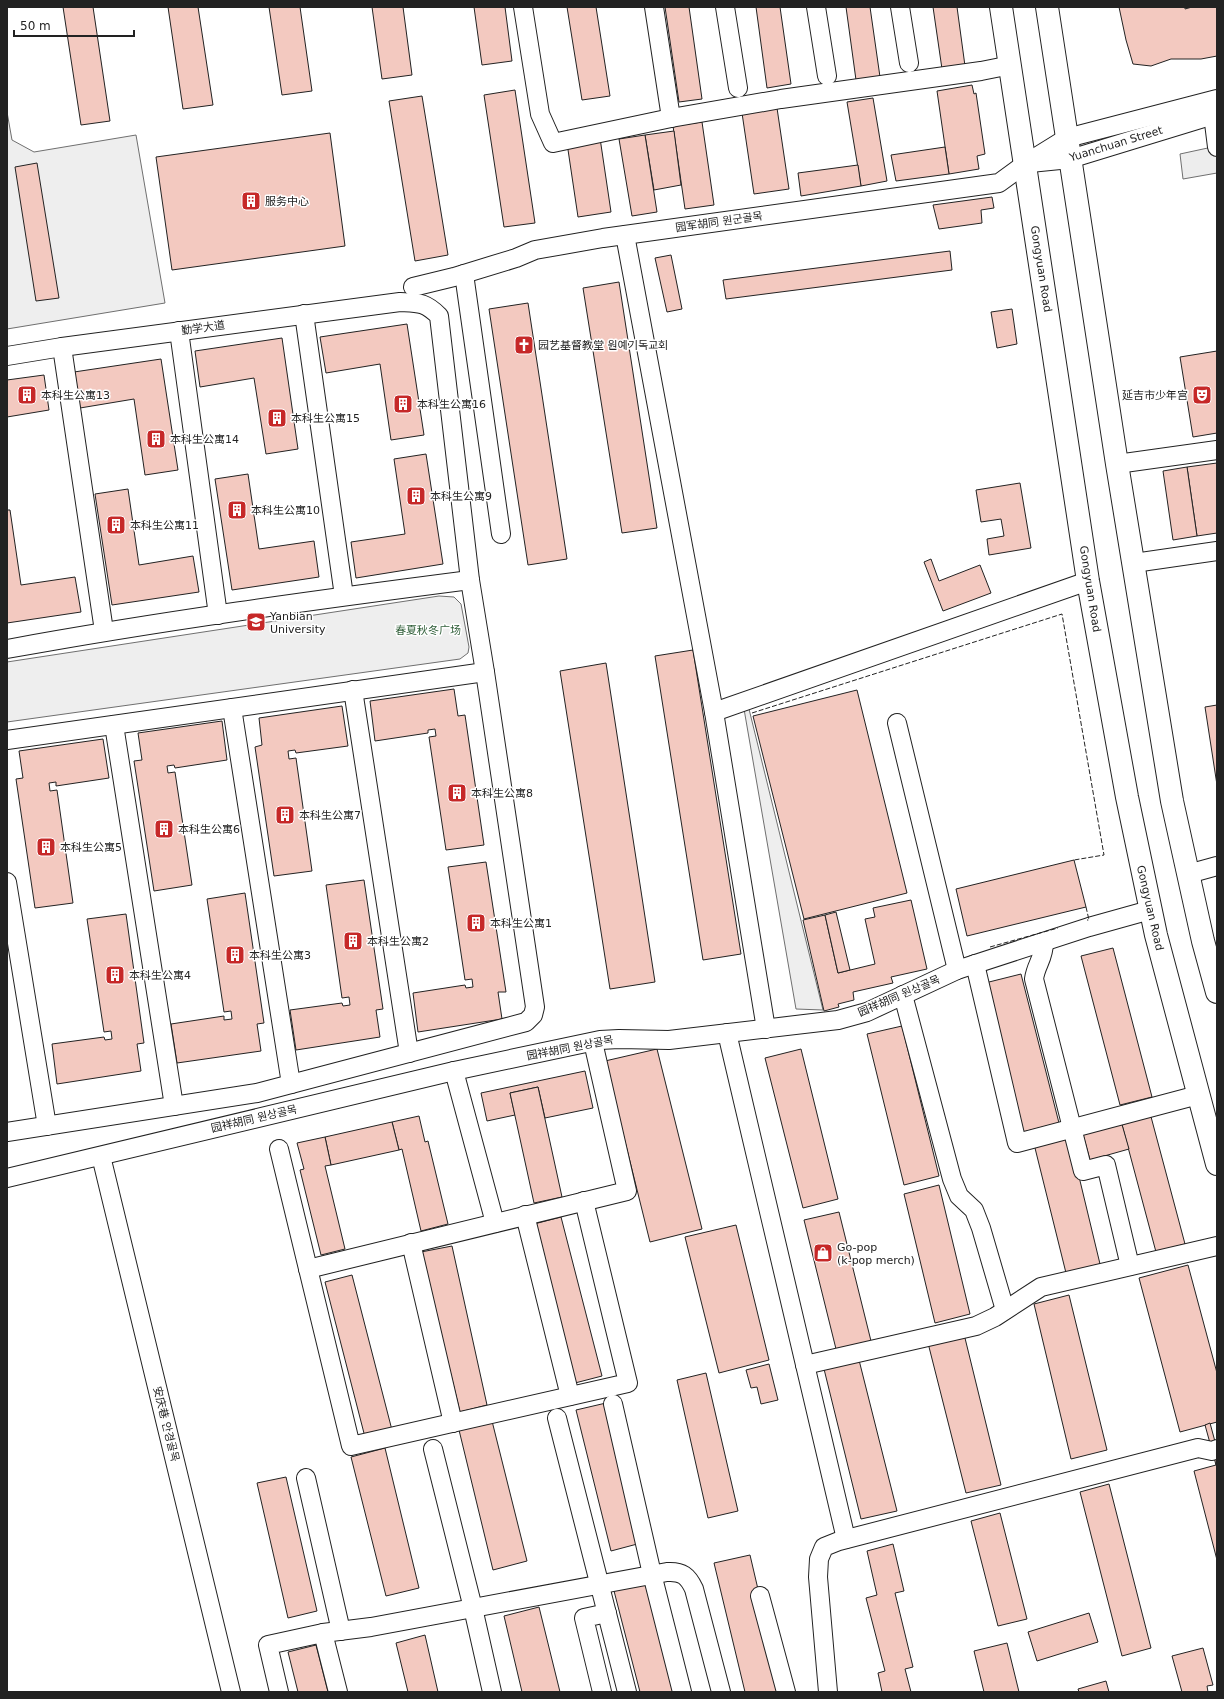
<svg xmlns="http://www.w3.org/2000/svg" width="1224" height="1699" font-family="'DejaVu Sans','Noto Sans SC','Noto Sans KR',sans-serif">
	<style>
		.green { fill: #eee; stroke: #6f6f6f }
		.parking { fill: #ededed; stroke: #6f6f6f }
		.building { fill: #f3c9c0; stroke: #222 }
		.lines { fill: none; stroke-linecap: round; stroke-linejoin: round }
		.minor-casing { stroke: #222; stroke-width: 20 }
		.major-casing { stroke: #222; stroke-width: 24 }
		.minor { stroke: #fff; stroke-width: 18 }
		.major { stroke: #fff; stroke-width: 22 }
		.fence { stroke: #222; stroke-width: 1; stroke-dasharray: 5 2; stroke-linecap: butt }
		.labels { text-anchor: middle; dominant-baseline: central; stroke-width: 3; stroke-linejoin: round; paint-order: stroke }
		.street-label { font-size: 11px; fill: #222; stroke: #fff }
		.poi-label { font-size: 11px; fill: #222; stroke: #fff; text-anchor: start }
		.park-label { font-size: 11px; fill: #2f5e38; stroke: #fff }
	</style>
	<rect width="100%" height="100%" fill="#fff"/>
	<g class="green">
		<polygon points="7,112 12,140 34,152 136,135 165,303 7,329"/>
		<polygon points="439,596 454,597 461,604 469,647 468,653 460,659 7,722 7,662"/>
		<polygon points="748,705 823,1010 796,1009 744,709"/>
	</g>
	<polygon class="parking" points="1217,146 1217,173 1183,179 1180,154"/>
	<g class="building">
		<polygon points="63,7 93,7 110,121 81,125"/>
		<polygon points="168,7 198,7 213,105 183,109"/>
		<polygon points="269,7 300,7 312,91 282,95"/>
		<polygon points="372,7 403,7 412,75 382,79"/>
		<polygon points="474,7 505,7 512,61 482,65"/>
		<polygon points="567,7 596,7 610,96 582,100"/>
		<polygon points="665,7 689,7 702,99 679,102"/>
		<polygon points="756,7 780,7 791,84 767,88"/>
		<polygon points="846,7 870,7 880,77 856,80"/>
		<polygon points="933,7 957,7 965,66 942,69"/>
		<polygon points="1119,7 1185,7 1185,9 1192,7 1217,7 1217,56 1201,59 1171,59 1151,66 1133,64 1126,40"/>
		<polygon points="972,85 974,94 976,93 985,154 977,156 979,169 949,174 937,91"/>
		<polygon points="515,90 535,223 504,227 484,95"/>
		<polygon points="422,96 448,255 415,261 389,101"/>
		<polygon points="873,98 887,181 861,186 847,102"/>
		<polygon points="777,108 789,189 754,194 742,113"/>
		<polygon points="702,122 714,205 685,209 673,126"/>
		<polygon points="674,131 681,185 654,190 645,135"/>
		<polygon points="330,133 345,246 172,270 156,157"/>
		<polygon points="645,135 657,212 632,216 619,139"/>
		<polygon points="600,138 611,212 578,217 567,143"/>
		<polygon points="945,147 949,174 896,181 891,155"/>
		<polygon points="37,163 59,298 36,301 15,167"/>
		<polygon points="858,165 861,186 801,196 798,173"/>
		<polygon points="992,197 994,208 981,210 982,223 939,229 933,205"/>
		<polygon points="950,251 952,270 726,299 723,280"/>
		<polygon points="671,255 682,309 667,312 655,258"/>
		<polygon points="619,282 657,528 622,533 583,288"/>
		<polygon points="528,303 567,559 528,565 489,309"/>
		<polygon points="1012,309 1017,344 997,348 991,312"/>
		<polygon points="407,324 424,435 391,440 380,364 326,373 320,337"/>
		<polygon points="282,338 298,449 266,454 254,378 200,387 195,351"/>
		<polygon points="1217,351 1217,433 1193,437 1180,357"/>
		<polygon points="161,359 178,470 145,475 134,399 80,408 74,372"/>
		<polygon points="44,375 49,410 7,417 7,380"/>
		<polygon points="426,454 443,564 356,578 351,542 405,534 394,459"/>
		<polygon points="1217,463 1217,533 1197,536 1187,467"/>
		<polygon points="1187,467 1197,536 1173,540 1163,471"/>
		<polygon points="248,474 259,549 314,541 319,577 232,590 215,479"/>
		<polygon points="1020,483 1031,548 989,555 987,539 1004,536 1001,519 981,522 976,490"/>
		<polygon points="128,489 139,565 193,556 199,592 112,605 95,494"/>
		<polygon points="7,510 10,510 21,585 75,577 81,612 7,623"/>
		<polygon points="931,559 939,581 980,565 991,593 943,611 924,562"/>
		<polygon points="693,650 741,954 703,960 655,656"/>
		<polygon points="606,663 655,982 610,989 560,671"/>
		<polygon points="454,689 458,716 465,715 484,845 446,850 429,737 436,736 435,729 428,730 428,733 375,741 370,701"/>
		<polygon points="857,690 907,893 804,919 753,716"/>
		<polygon points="1217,705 1217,785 1205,707"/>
		<polygon points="342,706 348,746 296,753 295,750 288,751 289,759 296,758 312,871 274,876 255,747 262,745 259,718"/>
		<polygon points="222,721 227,760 175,768 174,765 167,766 168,773 175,772 192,885 154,891 134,761 142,760 138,733"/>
		<polygon points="103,739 109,778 56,786 56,782 49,783 50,791 57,790 73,903 35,908 16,779 23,778 19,751"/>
		<polygon points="1074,860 1086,907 967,936 956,889"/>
		<polygon points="486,862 506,992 498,992 502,1019 418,1032 413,993 465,985 466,988 473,987 472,979 465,980 448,867"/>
		<polygon points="364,880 383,1009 376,1010 380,1037 296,1050 290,1010 342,1003 343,1006 350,1005 349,997 342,998 326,885"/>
		<polygon points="245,893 264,1023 257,1024 261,1051 177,1063 171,1024 224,1016 224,1020 232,1019 231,1011 224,1012 207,899"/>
		<polygon points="911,900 927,969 891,977 893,983 853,992 854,1000 838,1004 839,1007 824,1011 803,920 825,915 838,973 875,964 865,919 875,917 873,908"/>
		<polygon points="836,912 850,970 838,973 825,915"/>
		<polygon points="126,914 144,1043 137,1044 141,1071 57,1084 52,1044 104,1037 105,1040 112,1039 111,1031 104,1032 87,919"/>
		<polygon points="1113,948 1152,1097 1120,1105 1081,956"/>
		<polygon points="1021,974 1059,1123 1023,1132 985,983"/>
		<polygon points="902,1026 939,1176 904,1185 867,1034"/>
		<polygon points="657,1049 702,1229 650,1242 605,1061"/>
		<polygon points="801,1049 838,1199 803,1208 765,1058"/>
		<polygon points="585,1071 593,1108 545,1118 538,1087 510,1093 515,1115 487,1121 481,1093"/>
		<polygon points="538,1087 562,1197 534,1203 510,1093"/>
		<polygon points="1150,1113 1185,1244 1156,1252 1121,1121"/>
		<polygon points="419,1116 425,1142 428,1141 448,1224 421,1231 402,1149 399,1150 392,1122"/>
		<polygon points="1121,1121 1129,1149 1090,1160 1082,1131"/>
		<polygon points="392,1122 399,1150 331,1165 325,1137"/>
		<polygon points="1069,1135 1100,1264 1066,1273 1034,1144"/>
		<polygon points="325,1137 331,1165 325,1166 345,1249 321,1255 300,1170 304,1169 297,1143"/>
		<polygon points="939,1185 970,1314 935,1323 904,1194"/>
		<polygon points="839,1212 871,1341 836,1349 804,1220"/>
		<polygon points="561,1217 602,1376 575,1383 534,1224"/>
		<polygon points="736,1225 769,1360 719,1373 685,1237"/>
		<polygon points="452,1246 487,1405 460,1412 421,1252"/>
		<polygon points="1188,1265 1217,1373 1217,1422 1180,1432 1139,1278"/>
		<polygon points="352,1275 393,1434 366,1441 325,1282"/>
		<polygon points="1069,1295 1107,1450 1071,1459 1034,1304"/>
		<polygon points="964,1334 1001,1485 966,1493 928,1343"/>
		<polygon points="859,1360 897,1511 861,1519 824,1369"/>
		<polygon points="769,1364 778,1400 761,1404 757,1387 751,1388 746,1370"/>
		<polygon points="706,1373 738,1511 708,1518 677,1380"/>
		<polygon points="606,1403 641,1543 611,1551 576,1410"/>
		<polygon points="492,1421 527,1561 493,1570 459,1430"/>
		<polygon points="1210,1423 1217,1449 1216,1465 1205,1425"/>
		<polygon points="385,1448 419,1588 386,1596 351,1457"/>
		<polygon points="1216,1465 1217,1465 1217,1560 1194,1471"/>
		<polygon points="286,1477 317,1611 288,1618 257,1483"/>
		<polygon points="1109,1484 1151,1648 1122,1656 1080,1492"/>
		<polygon points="1000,1513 1027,1619 998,1626 971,1521"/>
		<polygon points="893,1544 904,1591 895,1593 913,1667 905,1669 911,1692 882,1692 878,1673 885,1671 866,1598 877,1595 867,1551"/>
		<polygon points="750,1555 782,1692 745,1692 714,1563"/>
		<polygon points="646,1579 675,1692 640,1692 613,1587"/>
		<polygon points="539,1607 560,1692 522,1692 504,1616"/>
		<polygon points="1089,1613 1098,1642 1037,1661 1028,1632"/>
		<polygon points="425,1635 438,1692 408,1692 396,1643"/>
		<polygon points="1007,1643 1019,1692 984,1692 974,1651"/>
		<polygon points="316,1645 328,1692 298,1692 288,1652"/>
		<polygon points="1203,1648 1213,1685 1207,1686 1208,1692 1182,1692 1172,1656"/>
		<polygon points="1106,1681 1109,1692 1079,1692 1078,1689"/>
	</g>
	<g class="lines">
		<defs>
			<g id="minor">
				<polyline points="523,7 540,114 553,143 671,118 781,99 981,71 1011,65"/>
				<polyline points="654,7 671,118"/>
				<polyline points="725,7 738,88"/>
				<polyline points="816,7 827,76"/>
				<polyline points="900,7 909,63"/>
				<polyline points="1213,115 1217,147"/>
				<polyline points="1030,163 1070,159 1217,114"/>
				<polyline points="625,235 714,712 766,1029"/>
				<polyline points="464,274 501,534"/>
				<polyline points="413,287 454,277 516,258 535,250 603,238 999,183 1025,164 1067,138 1217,99"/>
				<polyline points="304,314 344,596"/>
				<polyline points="179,331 218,615"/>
				<polyline points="62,347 104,631"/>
				<path d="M7 356 62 347 400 302C419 303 425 302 439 316L470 580 485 672 535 1007 533 1015 526 1022 257 1093 7 1132"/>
				<polyline points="1117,464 1217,450"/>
				<polyline points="1134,563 1217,551"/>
				<path d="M7 649C160 621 315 600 470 580"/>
				<polyline points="353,690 409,1053"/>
				<polyline points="232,708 291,1084"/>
				<polyline points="714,712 1088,581"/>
				<polyline points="897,723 957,970"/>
				<polyline points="114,725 174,1106"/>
				<polyline points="7,740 485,672"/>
				<polyline points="1188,874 1217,866"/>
				<polyline points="7,882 47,1126"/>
				<path d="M1044 942C1044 959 1036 964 1034 979L1083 1171 1106 1165 1130 1266"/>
				<polyline points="975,964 1017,1143 1198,1095"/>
				<polyline points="903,995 952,1179 959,1196 974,1210 981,1228 1005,1310"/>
				<polyline points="727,1033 846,1539"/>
				<polyline points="454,1071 495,1223"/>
				<polyline points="279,1149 351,1446 628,1383 584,1201"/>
				<polyline points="101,1156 231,1692"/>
				<polyline points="7,1178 454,1071 600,1040 619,1039 669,1040 838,1020 867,1012 957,970 1089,927 1150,910"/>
				<polyline points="525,1215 570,1396"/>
				<polyline points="411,1243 453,1423"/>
				<polyline points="308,1269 627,1191 593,1042"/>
				<polyline points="805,1365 976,1326 995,1317 1041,1287 1217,1246"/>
				<polyline points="613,1404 652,1574 682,1692"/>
				<polyline points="557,1418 627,1692"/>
				<polyline points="433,1449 473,1608 492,1692"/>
				<polyline points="306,1478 341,1631"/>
				<polyline points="760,1596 786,1692"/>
				<polyline points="323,1633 338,1692"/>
				<path d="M279 1692 268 1645 323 1633 371 1627 667 1572C682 1571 688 1576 694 1589L721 1692"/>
				<polyline points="602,1692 584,1618 607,1613"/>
				<polyline points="828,1692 818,1577 819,1559 824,1547 839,1541 1198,1448 1212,1451 1217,1449"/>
			</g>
			<g id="major">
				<polyline points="1001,7 1088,581 1127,797 1156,935 1217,1164"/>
				<polyline points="1047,7 1117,464 1172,801 1203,941 1217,992"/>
			</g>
		</defs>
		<use href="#minor" class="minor-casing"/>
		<use href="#major" class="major-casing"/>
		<use href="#minor" class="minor"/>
		<use href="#major" class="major"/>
		<g class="fence">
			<polyline points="752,713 1062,614 1104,855 1074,860"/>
			<polyline points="1086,907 1089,920 1087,920"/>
			<polyline points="990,947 1058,928"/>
		</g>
	</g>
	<defs>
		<symbol id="building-square" viewBox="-11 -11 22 22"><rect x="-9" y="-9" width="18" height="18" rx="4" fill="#c62828" stroke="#fff"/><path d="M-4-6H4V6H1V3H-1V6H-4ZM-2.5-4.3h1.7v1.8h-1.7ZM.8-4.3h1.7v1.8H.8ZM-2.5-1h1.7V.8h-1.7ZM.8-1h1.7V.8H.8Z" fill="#fff"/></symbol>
		<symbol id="church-square" viewBox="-11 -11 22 22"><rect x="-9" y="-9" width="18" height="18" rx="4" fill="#c62828" stroke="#fff"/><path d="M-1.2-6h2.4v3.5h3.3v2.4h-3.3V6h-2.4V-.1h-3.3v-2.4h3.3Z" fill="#fff"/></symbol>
		<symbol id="theatre-square" viewBox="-11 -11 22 22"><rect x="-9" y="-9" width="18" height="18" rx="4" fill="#c62828" stroke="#fff"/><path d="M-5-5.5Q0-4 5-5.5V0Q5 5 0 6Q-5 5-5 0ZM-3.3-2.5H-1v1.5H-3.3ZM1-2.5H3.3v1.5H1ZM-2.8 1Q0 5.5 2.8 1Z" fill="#fff"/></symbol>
		<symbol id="university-square" viewBox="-11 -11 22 22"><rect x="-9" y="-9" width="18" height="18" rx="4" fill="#c62828" stroke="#fff"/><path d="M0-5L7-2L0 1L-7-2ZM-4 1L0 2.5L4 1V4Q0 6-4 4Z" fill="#fff"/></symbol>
		<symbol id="shop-square" viewBox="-11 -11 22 22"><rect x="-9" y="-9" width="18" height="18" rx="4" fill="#c62828" stroke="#fff"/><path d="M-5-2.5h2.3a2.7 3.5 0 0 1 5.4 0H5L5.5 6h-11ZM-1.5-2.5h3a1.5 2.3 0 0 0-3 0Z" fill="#fff"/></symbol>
	</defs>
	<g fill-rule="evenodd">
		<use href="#building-square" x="240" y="190" width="22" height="22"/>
		<use href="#church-square" x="513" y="334" width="22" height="22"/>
		<use href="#building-square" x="16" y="384" width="22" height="22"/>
		<use href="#theatre-square" x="1191" y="384" width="22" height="22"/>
		<use href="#building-square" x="392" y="393" width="22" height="22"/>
		<use href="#building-square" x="266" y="407" width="22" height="22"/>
		<use href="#building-square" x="145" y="428" width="22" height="22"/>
		<use href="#building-square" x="405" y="485" width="22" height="22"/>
		<use href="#building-square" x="226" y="499" width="22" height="22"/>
		<use href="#building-square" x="105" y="514" width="22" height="22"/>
		<use href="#university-square" x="245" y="611" width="22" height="22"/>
		<use href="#building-square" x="446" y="782" width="22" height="22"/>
		<use href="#building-square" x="274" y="804" width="22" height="22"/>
		<use href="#building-square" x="153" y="818" width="22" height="22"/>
		<use href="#building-square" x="35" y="836" width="22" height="22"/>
		<use href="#building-square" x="465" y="912" width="22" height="22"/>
		<use href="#building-square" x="342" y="930" width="22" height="22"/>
		<use href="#building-square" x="224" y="944" width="22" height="22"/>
		<use href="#building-square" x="104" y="964" width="22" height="22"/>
		<use href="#shop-square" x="812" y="1242" width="22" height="22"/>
	</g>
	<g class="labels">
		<g class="street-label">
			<text transform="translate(1116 144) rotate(-17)">Yuanchuan Street</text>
			<text transform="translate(719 222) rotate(-8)">园军胡同 원군골목</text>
			<text transform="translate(1041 269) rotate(81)">Gongyuan Road</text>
			<text transform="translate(203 328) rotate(-8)">勤学大道</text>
			<text transform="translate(1090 589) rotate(81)">Gongyuan Road</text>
			<text transform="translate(1150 908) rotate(77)">Gongyuan Road</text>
			<text transform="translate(899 996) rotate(-23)">园祥胡同 원상골목</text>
			<text transform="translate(570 1048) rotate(-11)">园祥胡同 원상골목</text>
			<text transform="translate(254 1119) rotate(-13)">园祥胡同 원상골목</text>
			<text transform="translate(166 1424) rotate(76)">安庆巷 안경골목</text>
		</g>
		<g class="poi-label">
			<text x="265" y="201">服务中心</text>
			<text x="538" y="345">园艺基督教堂 원예기독교회</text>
			<text x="41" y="395">本科生公寓13</text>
			<text x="1188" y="395" text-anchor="end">延吉市少年宫</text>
			<text x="417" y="404">本科生公寓16</text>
			<text x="291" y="418">本科生公寓15</text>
			<text x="170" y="439">本科生公寓14</text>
			<text x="430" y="496">本科生公寓9</text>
			<text x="251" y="510">本科生公寓10</text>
			<text x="130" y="525">本科生公寓11</text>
			<text x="270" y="616">Yanbian<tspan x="270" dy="13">University</tspan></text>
			<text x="471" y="793">本科生公寓8</text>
			<text x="299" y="815">本科生公寓7</text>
			<text x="178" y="829">本科生公寓6</text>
			<text x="60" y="847">本科生公寓5</text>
			<text x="490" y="923">本科生公寓1</text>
			<text x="367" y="941">本科生公寓2</text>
			<text x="249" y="955">本科生公寓3</text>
			<text x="129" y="975">本科生公寓4</text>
			<text x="837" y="1247">Go-pop<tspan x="837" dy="13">(k-pop merch)</tspan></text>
		</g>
		<g class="park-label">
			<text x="428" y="630">春夏秋冬广场</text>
		</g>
	</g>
	<rect width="1224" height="1699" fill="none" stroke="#222222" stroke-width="16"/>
	<path d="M14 30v6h120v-6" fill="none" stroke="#222222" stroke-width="2"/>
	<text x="20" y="30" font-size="12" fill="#222222" stroke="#ffffff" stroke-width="3" paint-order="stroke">50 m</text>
</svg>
